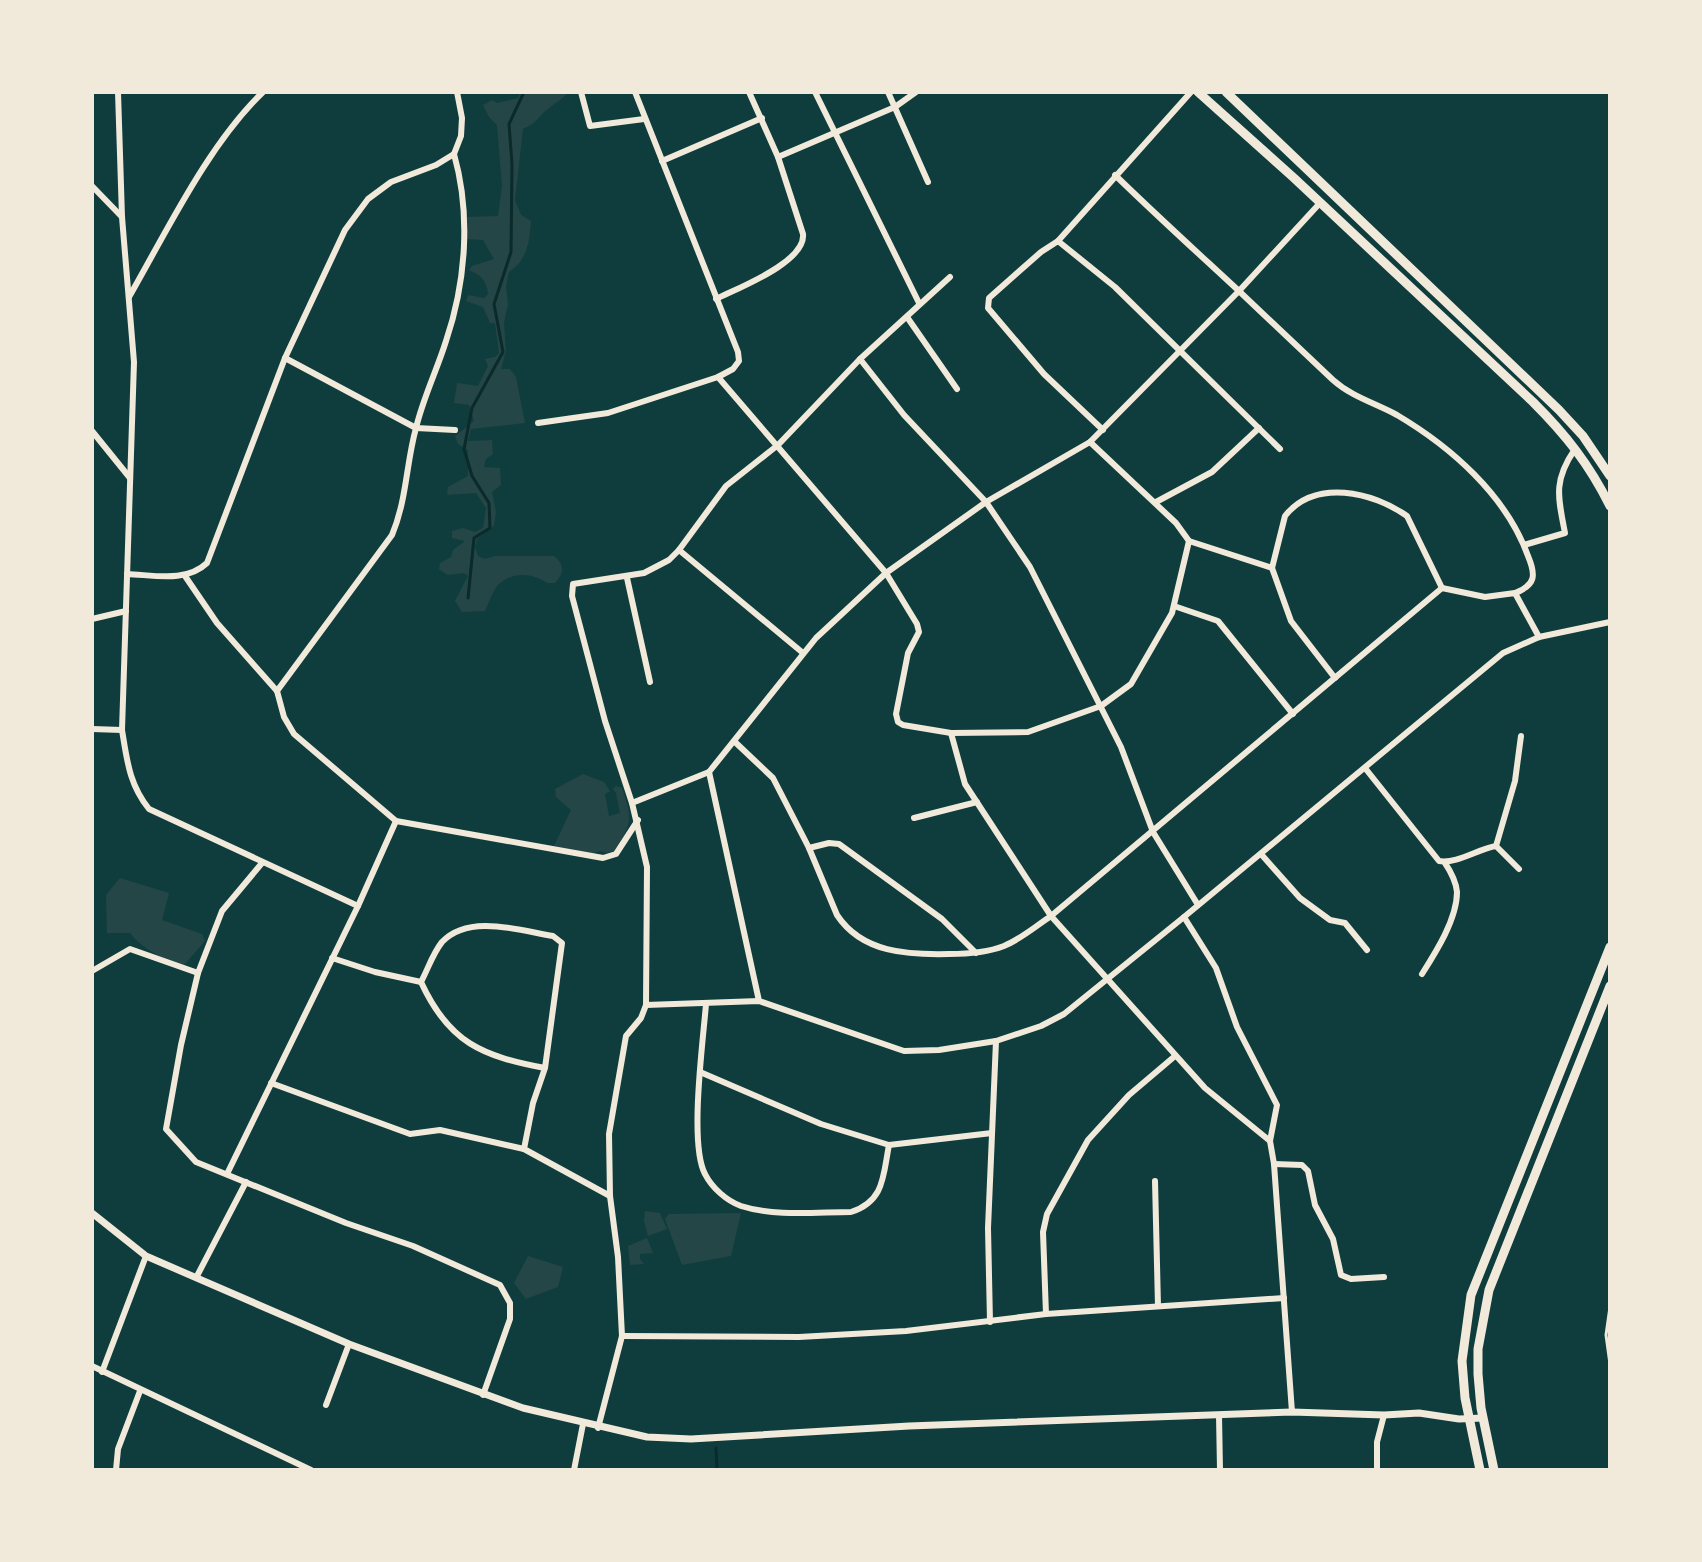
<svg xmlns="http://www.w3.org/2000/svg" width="1702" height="1562" font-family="'Work Sans',sans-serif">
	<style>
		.green { fill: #244646 }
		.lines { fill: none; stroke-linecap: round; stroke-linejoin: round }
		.stream { stroke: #0a2a2b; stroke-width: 3 }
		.service { stroke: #f1e9da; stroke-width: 3 }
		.minor { stroke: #f1e9da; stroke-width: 6 }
		.tertiary { stroke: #f1e9da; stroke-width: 7 }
		.trunk { stroke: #f1e9da; stroke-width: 9 }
	</style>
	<rect width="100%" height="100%" fill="#0f3d3e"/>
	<g class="green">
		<path d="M520 92H568C562 100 555 103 548 109 536 118 540 121 523 129L515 200 521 215 531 221C529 243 528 259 509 272L506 286 508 304 504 323 506 351 501 369H510L516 377 525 423 471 429 468 441 492 440 493 454 486 459 484 467 500 468 501 485 492 492 496 512 494 526 477 539 475 547 478 556 485 559 495 556H554C565 565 564 573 555 583H547C534 574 515 571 500 583 493 589 489 603 485 611L462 612 455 601 468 576 464 573 448 575 439 569 440 563 451 557 453 550 465 541 452 538V531L463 528 475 532 483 528 486 508 476 493 447 495 448 487 468 476V450L458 444 455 436 474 421 469 405 454 403 457 383 478 386 488 366 485 359 495 357 499 353 495 323H490L483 307 466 301 468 295 484 298 488 294C487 281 481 275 469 270L472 266 494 259 483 240 467 239V217L498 216 502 186 497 125 489 117 483 105 492 100 497 103 518 98Z"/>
		<path d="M583 774 604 782 610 791 605 794 609 816 620 813 616 793 613 789 616 786 622 788C633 819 632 824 614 851L607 853 600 851 591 854 554 846 571 810 556 797 555 789Z"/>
		<path d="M120 878 169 893 162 920 202 934 205 941 184 965C164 960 142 949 130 933H107L106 895Z"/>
		<polygon points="645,1211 660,1213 667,1229 648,1236 644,1221"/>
		<polygon points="741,1213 731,1256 682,1265 665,1219 669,1214"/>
		<polygon points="647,1238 653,1253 640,1254 640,1259 644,1264 630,1265 628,1246"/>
		<polygon points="528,1256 563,1267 558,1287 526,1299 514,1283"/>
	</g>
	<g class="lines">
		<g class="stream">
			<polyline points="468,598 474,538 490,528 489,503 472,476 464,449 472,408 503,352 494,304 511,252 512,164 509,124 524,92"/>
			<polyline points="716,1448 717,1470"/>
		</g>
		<polyline class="service" points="1610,1307 1606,1335 1610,1364"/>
		<g class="minor">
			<path d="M118 92 122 217 134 362 122 730C127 760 129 784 149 809L358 906"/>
			<polyline points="581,92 590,126 644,119"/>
			<polyline points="749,92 778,157 895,107 916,92"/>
			<polyline points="815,92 919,303"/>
			<polyline points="888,92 928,182"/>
			<polyline points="662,161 762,118"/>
			<path d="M1115 175C1156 215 1198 253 1240 292 1271 321 1302 351 1333 380 1352 397 1375 403 1397 415 1451 447 1506 495 1528 556 1536 575 1536 585 1515 593"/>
			<polyline points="92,186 122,217"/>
			<polyline points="1058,241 1191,92"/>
			<path d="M129 297C167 231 208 145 263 92"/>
			<path d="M716 299C738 288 806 262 803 234L778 157"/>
			<polyline points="907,317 957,389"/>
			<polyline points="285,358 416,428 455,430"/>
			<polyline points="860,359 904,415 986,502 1030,567 1121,747 1153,832 1198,905"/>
			<polyline points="718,377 886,573 917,624 919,632 908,653 896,714 898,722 903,725 951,733 1028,732 1101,706 1131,684 1172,613 1189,541"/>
			<polyline points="538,423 608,413 718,377 733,369 739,361 738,352 635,92"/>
			<polyline points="1103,430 1044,374 988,308 989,298 1041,252 1058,241 1115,287 1280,449"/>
			<polyline points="92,431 130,478"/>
			<polyline points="1090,442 1176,523 1189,541 1272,568 1291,621 1335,678"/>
			<polyline points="1156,502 1212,472 1259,428"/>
			<path d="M1524 545 1565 533C1558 497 1553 481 1575 449"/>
			<polyline points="679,550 803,653"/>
			<path d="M1272 568 1285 516C1315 478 1373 492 1407 516L1442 588"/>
			<path d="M127 574C154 575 186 583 207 563L285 358 345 230 368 199 391 182 436 165 454 154 461 136 462 118 457 92"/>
			<polyline points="185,576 217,623 277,691 284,717 294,734 396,821 603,858 616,854 638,820"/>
			<polyline points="627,578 650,682"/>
			<polyline points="1174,606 1218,621 1293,714"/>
			<polyline points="92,619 126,611"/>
			<path d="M277 691 392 535C407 499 406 464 416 428 423 398 437 370 446 341 466 282 471 214 454 154"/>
			<polyline points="92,729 122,730"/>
			<polyline points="951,733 965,784 1051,916 1205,1088 1270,1141 1274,1164 1292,1412"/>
			<path d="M735 742 773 778 809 848 837 915C862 953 908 955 949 954 968 954 986 953 1004 946 1021 939 1036 926 1051 916L1442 588 1485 597 1515 593 1539 637"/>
			<path d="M1365 768 1439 861C1457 864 1478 849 1496 846"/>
			<polyline points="709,772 759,1001"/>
			<polyline points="632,803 605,721 572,596 573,584 644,573 669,560 679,550 726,486 778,445 860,359 950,277"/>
			<polyline points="914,818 977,802"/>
			<polyline points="809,848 829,843 839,844 942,919 976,953"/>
			<polyline points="1261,854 1300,898 1330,920 1345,923 1367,950"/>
			<polyline points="262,863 222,911 198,973 181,1045 166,1129 196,1162 346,1223 413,1246 500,1285 510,1303 510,1319 483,1395"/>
			<polyline points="1519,869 1496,846 1515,781 1521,736"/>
			<polyline points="1184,917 1216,968 1237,1027 1277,1105 1270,1141"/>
			<polyline points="332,958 375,972 421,982"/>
			<polyline points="92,971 130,949 198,973"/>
			<path d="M1422 974C1436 952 1457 919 1457 892 1456 881 1451 872 1445 863"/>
			<path d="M706 1004C703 1042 689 1144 705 1174 712 1188 727 1201 741 1206 775 1217 817 1212 851 1212 885 1201 883 1175 889 1145"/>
			<polyline points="646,1005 759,1001 904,1051 939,1050 996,1041 1041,1026 1064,1014 1184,917 1503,653 1539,637 1610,622"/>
			<path d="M545 1068C482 1056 449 1043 421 982 428 969 433 953 442 942 469 913 521 931 553 936L562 943 545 1068 533 1103 524 1149 610 1196"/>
			<polyline points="700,1072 821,1124 889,1145 992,1133"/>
			<polyline points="271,1083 410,1134 440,1130 524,1149"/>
			<polyline points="1274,1164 1302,1165 1308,1171 1315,1205 1333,1239 1341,1275 1351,1279 1384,1277"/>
			<polyline points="227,1174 358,906 396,821"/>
			<polyline points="1155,1181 1158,1306"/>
			<polyline points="197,1276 246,1182"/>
			<polyline points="1046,1314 1043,1232 1047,1214 1088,1140 1129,1095 1175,1056"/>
			<polyline points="990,1322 988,1228 996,1041"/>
			<polyline points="622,1336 799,1337 906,1331 1046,1314 1284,1298"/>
			<polyline points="92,1366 311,1470"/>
			<polyline points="102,1372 146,1256"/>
			<polyline points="326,1405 349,1344"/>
			<polyline points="1219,1415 1220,1470"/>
			<polyline points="598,1428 622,1336 618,1257 610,1196 609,1134 626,1036 641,1018 646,1005 647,867 632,803 709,772 816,638 886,573 986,502 1090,442 1239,291 1320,203"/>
			<polyline points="116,1470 118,1449 140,1391"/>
			<polyline points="574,1470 583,1424"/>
			<polyline points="1377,1470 1377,1442 1384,1415"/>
		</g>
		<polyline class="tertiary" points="92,1213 146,1256 349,1344 523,1408 647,1437 691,1439 909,1426 1292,1412 1384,1415 1419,1413 1459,1419 1483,1418"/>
		<g class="trunk">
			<path d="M1198 92 1294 178 1533 402C1566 435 1589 464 1610 506"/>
			<polyline points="1226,92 1559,410 1583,436 1610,476"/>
			<polyline points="1480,1470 1465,1398 1462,1361 1471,1295 1610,947"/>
			<polyline points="1494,1470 1481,1408 1478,1374 1478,1349 1489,1290 1610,986"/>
		</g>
	</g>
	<rect width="1702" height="1562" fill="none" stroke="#f1e9da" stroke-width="188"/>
</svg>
